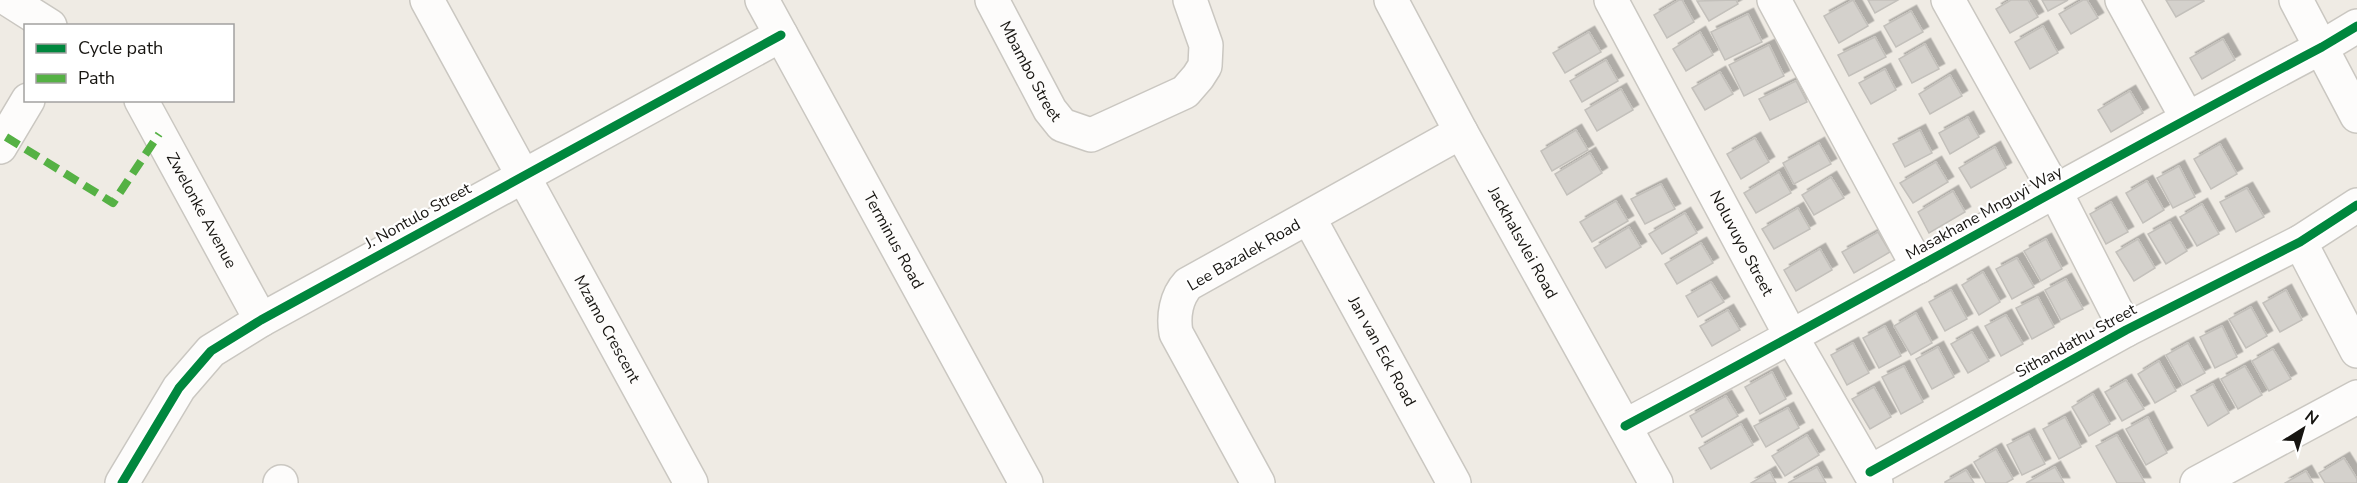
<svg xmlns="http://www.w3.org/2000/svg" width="2357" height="483" font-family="'Nunito Sans',sans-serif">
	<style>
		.building { fill: #d4d1cc; stroke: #c3c0bb; stroke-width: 1.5; filter: url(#shadow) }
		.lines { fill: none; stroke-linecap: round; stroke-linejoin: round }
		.minor-casing { stroke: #cac7c1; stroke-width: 36 }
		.tertiary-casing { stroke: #cac7c1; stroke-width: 36 }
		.minor { stroke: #fdfcfb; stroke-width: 33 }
		.tertiary { stroke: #fdfcfb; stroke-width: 33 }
		.quiet { stroke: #55b144; stroke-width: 8; stroke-dasharray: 15 8; stroke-linecap: butt }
		.cycleway-casing { stroke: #fff; stroke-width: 13 }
		.cycleway { stroke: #00873e; stroke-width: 9 }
		.labels { text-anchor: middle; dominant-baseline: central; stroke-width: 4.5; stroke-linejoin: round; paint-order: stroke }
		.street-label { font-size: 16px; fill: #171511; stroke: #fff }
	</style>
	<defs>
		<filter id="shadow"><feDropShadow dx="5.5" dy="-5.5" stdDeviation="0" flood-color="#0004"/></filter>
	</defs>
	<rect width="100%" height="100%" fill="#efebe4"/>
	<g class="building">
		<polygon points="1679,0 1682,0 1694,22 1667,38 1654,15"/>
		<polygon points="1736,0 1738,4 1709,21 1697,1"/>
		<polygon points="1853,0 1868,26 1839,43 1824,16"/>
		<polygon points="1868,0 1898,0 1875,13"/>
		<polygon points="2011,0 2028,0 2038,17 2010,33 1996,9"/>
		<polygon points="2042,0 2068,0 2048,11"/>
		<polygon points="2083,0 2087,0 2098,18 2071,34 2059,14"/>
		<polygon points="2166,0 2203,0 2204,1 2176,17"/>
		<polygon points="1911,11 1923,32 1896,47 1884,26"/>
		<polygon points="1748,14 1762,42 1725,60 1711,32"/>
		<polygon points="2043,26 2058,53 2030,69 2015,42"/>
		<polygon points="1589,32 1601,52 1565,73 1553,53"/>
		<polygon points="1700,32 1713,55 1686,71 1673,49"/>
		<polygon points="1875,37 1886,57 1849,76 1838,55"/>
		<polygon points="2223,39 2235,60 2202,79 2190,58"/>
		<polygon points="1925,44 1939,69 1912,83 1899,59"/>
		<polygon points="1769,45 1784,76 1744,96 1729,65"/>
		<polygon points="1606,60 1618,81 1582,102 1570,81"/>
		<polygon points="1885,69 1896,90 1871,104 1859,83"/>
		<polygon points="1720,72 1733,94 1705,110 1692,88"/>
		<polygon points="1950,75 1962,96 1930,114 1919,94"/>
		<polygon points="1796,81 1807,102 1770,120 1759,99"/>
		<polygon points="1621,89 1633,110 1597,131 1585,110"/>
		<polygon points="2130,91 2143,113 2111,132 2098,110"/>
		<polygon points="1968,117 1979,137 1950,154 1939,133"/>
		<polygon points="1576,130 1588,150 1552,171 1541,151"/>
		<polygon points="1920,130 1932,153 1905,167 1893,144"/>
		<polygon points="1755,138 1769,162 1741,179 1727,154"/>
		<polygon points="1819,143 1831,164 1794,184 1783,163"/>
		<polygon points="2220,144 2237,174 2211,189 2194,159"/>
		<polygon points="1995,147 2006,168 1971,188 1959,168"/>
		<polygon points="1590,153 1602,173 1567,195 1555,174"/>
		<polygon points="1936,162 1948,182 1913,203 1900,183"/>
		<polygon points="2179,166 2195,197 2173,208 2157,178"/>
		<polygon points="1779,172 1791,193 1756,213 1744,193"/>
		<polygon points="1831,177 1844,198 1814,215 1802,195"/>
		<polygon points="2147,181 2164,210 2143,223 2126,193"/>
		<polygon points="1661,184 1675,209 1645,224 1631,199"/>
		<polygon points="2247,188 2264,217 2236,232 2220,202"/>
		<polygon points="1953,191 1965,212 1929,233 1918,212"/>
		<polygon points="1616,201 1628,221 1592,242 1580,222"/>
		<polygon points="2111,202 2128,232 2106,244 2090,214"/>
		<polygon points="2202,204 2219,234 2197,246 2180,217"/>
		<polygon points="1798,208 1810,229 1774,249 1762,229"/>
		<polygon points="1685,213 1697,233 1662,254 1649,234"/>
		<polygon points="2170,222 2187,251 2166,264 2148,234"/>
		<polygon points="1629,227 1641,247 1606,268 1594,248"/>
		<polygon points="1878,232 1890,252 1854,273 1842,252"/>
		<polygon points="2046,239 2062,269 2041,281 2024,251"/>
		<polygon points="2138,239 2155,268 2134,281 2116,252"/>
		<polygon points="1701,243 1713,263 1677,284 1665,264"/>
		<polygon points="1820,249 1832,270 1796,291 1784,270"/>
		<polygon points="2017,258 2034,287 2012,299 1996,269"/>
		<polygon points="1983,272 2000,302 1979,315 1962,285"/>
		<polygon points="2066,279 2083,309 2061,320 2045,290"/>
		<polygon points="1711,282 1724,302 1698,317 1686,296"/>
		<polygon points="1951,290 1967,319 1945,331 1929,302"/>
		<polygon points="2286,290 2302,320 2280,332 2263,303"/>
		<polygon points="2038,297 2054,327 2032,339 2016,308"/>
		<polygon points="2251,307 2267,336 2246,348 2229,319"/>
		<polygon points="1728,310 1740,330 1712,346 1700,326"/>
		<polygon points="1916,313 1932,343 1911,355 1894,326"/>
		<polygon points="2006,315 2023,344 2001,356 1985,326"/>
		<polygon points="1885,326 1901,356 1879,368 1863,338"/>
		<polygon points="2222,326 2237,357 2215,368 2200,337"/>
		<polygon points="1972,332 1989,361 1968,373 1951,344"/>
		<polygon points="1853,343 1869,373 1847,385 1831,355"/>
		<polygon points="2188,343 2205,373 2183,385 2166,355"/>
		<polygon points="1938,347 1954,377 1932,389 1916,359"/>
		<polygon points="2273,349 2291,379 2269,391 2252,361"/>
		<polygon points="2159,361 2176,391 2155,403 2138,374"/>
		<polygon points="1904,366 1923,402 1901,414 1882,377"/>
		<polygon points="2245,366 2262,395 2238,409 2221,379"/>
		<polygon points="1772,372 1786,399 1760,414 1745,387"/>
		<polygon points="2126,380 2144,409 2122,421 2105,392"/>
		<polygon points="2213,384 2229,413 2208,426 2191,396"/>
		<polygon points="1874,387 1891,417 1870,429 1852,399"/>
		<polygon points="2093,394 2110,424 2089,436 2072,407"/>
		<polygon points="1726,396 1738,416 1702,437 1690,416"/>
		<polygon points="1788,408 1799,428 1766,447 1754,426"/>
		<polygon points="2065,417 2081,447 2059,459 2043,429"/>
		<polygon points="2148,417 2167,453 2146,465 2126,429"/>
		<polygon points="1741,424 1753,445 1711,469 1699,448"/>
		<polygon points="2029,434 2045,464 2022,475 2007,445"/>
		<polygon points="1807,435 1819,455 1785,476 1772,456"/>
		<polygon points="2117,435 2145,483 2117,483 2096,446"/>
		<polygon points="1996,449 2013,479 2006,483 1986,483 1974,462"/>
		<polygon points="2344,458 2357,479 2357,483 2325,483 2319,473"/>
		<polygon points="1817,467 1826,483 1788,483"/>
		<polygon points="2055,467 2064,483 2026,483"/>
		<polygon points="1966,470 1974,483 1945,483 1945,482"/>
		<polygon points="2306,471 2313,483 2285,483"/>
		<polygon points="1770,472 1776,483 1751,483"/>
	</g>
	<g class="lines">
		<defs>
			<g id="minor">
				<polyline points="9,0 50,26"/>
				<path id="s1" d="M427 0 691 483"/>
				<path id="s2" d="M992 0 1050 110 1062 125 1091 135 1185 92 1198 77 1205 66 1206 45 1190 0"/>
				<path id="s3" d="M1391 0 1461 132 1656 483"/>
				<path id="s4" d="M1611 0 1792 338 1876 483"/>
				<polyline points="1774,0 1918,267"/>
				<polyline points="1948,0 2055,191 2126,330"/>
				<polyline points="2122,0 2187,118"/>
				<polyline points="2296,0 2357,116"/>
				<path id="s5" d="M141 100 261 320"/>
				<polyline points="0,147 28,100"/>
				<path id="s6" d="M1309 218 1454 483"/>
				<polyline points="2300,242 2357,351"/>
				<path d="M1625 426C1859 302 2088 170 2322 47L2357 26"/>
				<polyline points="1870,472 2126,330 2300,242 2357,205"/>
				<polyline points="122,483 179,388 211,351 261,320 781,35"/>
				<polyline points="280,483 281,482"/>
				<path d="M1258 483 1176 333C1173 316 1176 297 1188 284L1461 132"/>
				<polyline points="2197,483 2357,397"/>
			</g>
			<g id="tertiary">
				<path id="s7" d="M762 0 1026 483"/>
			</g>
		</defs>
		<use href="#minor" class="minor-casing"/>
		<use href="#tertiary" class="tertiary-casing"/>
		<use href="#minor" class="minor"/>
		<use href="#tertiary" class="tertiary"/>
		<polyline class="quiet" points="6,137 113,203 159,134"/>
		<defs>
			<g id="cycleway">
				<path d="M1625 426C1859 302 2088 170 2322 47L2357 26"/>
				<polyline points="1870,472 2126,330 2300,242 2357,205"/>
				<polyline points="122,483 179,388 211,351 261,320 781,35"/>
			</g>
		</defs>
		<use href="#cycleway" class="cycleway-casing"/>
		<use href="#cycleway" class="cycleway"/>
	</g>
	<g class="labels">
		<g class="street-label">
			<text stroke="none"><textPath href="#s2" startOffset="81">Mbambo Street</textPath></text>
			<text stroke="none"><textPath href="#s5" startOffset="126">Zwelonke Avenue</textPath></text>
			<text transform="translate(1984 213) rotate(-29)">Masakhane Mnguyi Way</text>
			<text transform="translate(418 216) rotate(-29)">J. Nontulo Street</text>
			<text stroke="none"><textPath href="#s7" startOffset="274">Terminus Road</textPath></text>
			<text stroke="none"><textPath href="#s3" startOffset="276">Jackhalsvlei Road</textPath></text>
			<text stroke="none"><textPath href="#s4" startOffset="276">Noluvuyo Street</textPath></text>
			<text transform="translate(1244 255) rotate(-30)">Lee Bazalek Road</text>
			<text stroke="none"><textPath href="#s1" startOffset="375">Mzamo Crescent</textPath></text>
			<text transform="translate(2076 341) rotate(-29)">Sithandathu Street</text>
			<text stroke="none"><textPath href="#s6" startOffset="152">Jan van Eck Road</textPath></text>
		</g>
	</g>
	<rect x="24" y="24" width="210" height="78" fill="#ffffff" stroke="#a2a1a0" stroke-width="1.5"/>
	<rect x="36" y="44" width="30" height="9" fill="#00873e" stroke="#a2a1a0" stroke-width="1.5"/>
	<text x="78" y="54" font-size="18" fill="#171511">Cycle path</text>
	<rect x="36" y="74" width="30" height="9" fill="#55b144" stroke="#a2a1a0" stroke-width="1.5"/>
	<text x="78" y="84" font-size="18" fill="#171511">Path</text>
	<g transform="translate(2303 429) rotate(37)" stroke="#ffffff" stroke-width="4.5" paint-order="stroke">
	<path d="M0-4.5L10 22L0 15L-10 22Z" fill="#171511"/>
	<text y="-9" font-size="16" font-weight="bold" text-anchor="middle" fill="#171511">N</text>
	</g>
</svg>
